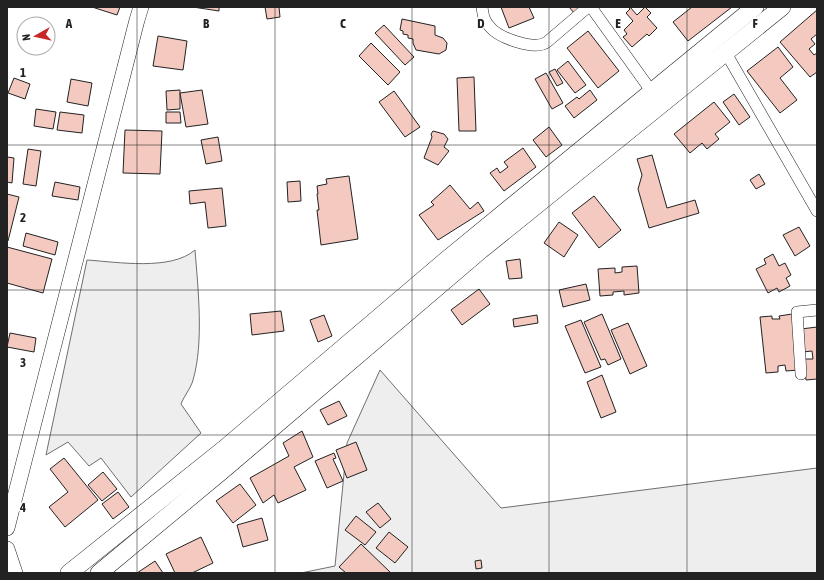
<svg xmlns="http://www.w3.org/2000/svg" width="824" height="580" font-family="'Asap Condensed',sans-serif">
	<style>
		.green { fill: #eee; stroke: #6f6f6f }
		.building { fill: #f3c9c0; stroke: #222 }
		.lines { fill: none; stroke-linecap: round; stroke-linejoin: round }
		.street-casing { stroke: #222; stroke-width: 12 }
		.secondary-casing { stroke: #222; stroke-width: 16 }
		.primary-casing { stroke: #222; stroke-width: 18 }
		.street { stroke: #fff; stroke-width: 11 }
		.secondary { stroke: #fff; stroke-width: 15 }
		.primary { stroke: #fff; stroke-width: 17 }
		.grid { fill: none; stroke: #222; stroke-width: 1; stroke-opacity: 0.55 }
		.grid-label { font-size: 13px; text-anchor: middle; font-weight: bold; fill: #222; stroke: #fff; stroke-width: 3; stroke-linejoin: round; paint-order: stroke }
	</style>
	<rect width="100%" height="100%" fill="#fff"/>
	<g class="green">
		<path d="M195 250C198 288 204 343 193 380 191 388 184 396 181 404L201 433 131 497 101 458 89 466 68 442 46 455 87 260C117 262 171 271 195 250Z"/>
		<polygon points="380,370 501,508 817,468 817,573 301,573 335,566 347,443"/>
	</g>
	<g class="building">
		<polygon points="92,7 120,7 117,15"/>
		<polygon points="193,7 219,7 219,11"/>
		<polygon points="265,7 279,7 280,17 267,19"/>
		<polygon points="501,7 529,7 534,18 509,28"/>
		<polygon points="569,7 584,7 575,14"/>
		<polygon points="628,7 630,7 637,15 645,7 651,13 647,17 657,28 649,36 647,34 632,47 623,37 627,34 624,30 633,21 626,13 630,9"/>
		<polygon points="692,7 732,7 688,41 673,22"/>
		<polygon points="817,10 817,34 811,39 815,44 809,49 814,55 817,53 817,72 810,77 780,42"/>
		<polygon points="402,19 435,26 435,35 443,38 447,43 446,50 439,54 416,50 413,43 413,39 408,38 408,35 403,34 403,31 400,30"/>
		<polygon points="384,25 414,57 405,65 375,33"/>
		<polygon points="588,31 619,71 598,88 567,48"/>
		<polygon points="158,36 187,41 183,70 153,66"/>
		<polygon points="371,43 400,72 388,85 359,56"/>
		<polygon points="778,47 793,67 780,78 797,100 780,113 747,71"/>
		<polygon points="568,61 586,85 575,93 557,70"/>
		<polygon points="555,69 563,83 557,86 549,72"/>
		<polygon points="546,73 563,103 552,109 535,79"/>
		<polygon points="474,77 476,131 459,131 457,78"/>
		<polygon points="14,78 30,84 25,99 8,93"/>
		<polygon points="71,79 92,83 88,106 67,102"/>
		<polygon points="180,90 180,109 167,110 166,91"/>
		<polygon points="202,90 208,124 186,127 180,93"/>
		<polygon points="590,90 597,100 574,118 565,106 577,97 579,99"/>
		<polygon points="394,91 420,127 405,137 379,102"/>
		<polygon points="734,94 750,117 739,125 723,102"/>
		<polygon points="714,102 730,122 715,134 719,139 707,149 702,143 690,153 674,134"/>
		<polygon points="36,109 56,112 53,129 34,126"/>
		<polygon points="60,112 84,115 82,133 57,130"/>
		<polygon points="166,112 180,112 181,123 166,123"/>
		<polygon points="549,127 562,145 546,157 533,140"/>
		<polygon points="125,130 162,131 160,174 123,173"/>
		<polygon points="433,131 444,134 448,139 444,147 449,151 438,165 424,158 432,137 431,134"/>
		<polygon points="218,137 222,161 206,164 201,140"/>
		<polygon points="523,148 536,167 504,191 490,173 497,168 500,173 508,167 504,162"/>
		<polygon points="28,149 41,151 36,186 23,184"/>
		<polygon points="652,155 667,208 695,200 699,213 649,228 638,189 642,175 637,159"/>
		<polygon points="7,157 14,158 12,183 7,182"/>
		<polygon points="759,174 765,184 756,189 750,180"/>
		<polygon points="349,176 358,239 321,245 317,210 319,210 317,194 318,194 317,186 327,184 326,179"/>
		<polygon points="300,181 301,201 288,202 287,182"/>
		<polygon points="55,182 80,187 78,200 52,196"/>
		<polygon points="450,185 470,209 478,202 484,211 438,240 419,215 434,205 431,202"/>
		<polygon points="222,188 226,226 208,228 205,202 190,204 189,191"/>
		<polygon points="7,194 19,197 8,241 7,240"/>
		<polygon points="594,196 621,230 599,248 572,213"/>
		<polygon points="559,222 578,235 564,257 544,243"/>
		<polygon points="799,227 810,246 795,256 783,235"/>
		<polygon points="26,233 58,242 55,255 23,246"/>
		<polygon points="7,247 52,259 43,293 7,283"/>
		<polygon points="773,254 779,266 785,263 791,275 786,278 790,286 779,292 777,288 768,293 756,269 766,264 764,259"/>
		<polygon points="520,259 522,278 509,279 506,261"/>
		<polygon points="637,266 639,293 624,295 624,291 613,292 613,295 600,296 598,269 615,268 615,273 622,272 622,267"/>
		<polygon points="586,284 590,300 563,307 559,290"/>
		<polygon points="479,289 490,304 462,325 451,310"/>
		<polygon points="281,311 284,331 252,335 250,314"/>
		<polygon points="602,314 621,359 608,365 605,359 601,360 584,322"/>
		<polygon points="792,314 798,370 786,371 785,365 778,366 778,372 766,373 760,317 772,316 772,319 780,319 779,316"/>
		<polygon points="324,315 332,336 318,342 310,320"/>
		<polygon points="537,315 538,323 514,327 513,319"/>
		<polygon points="581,320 601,367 585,373 565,326"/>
		<polygon points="628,323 647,366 630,374 611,330"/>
		<polygon points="817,327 817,379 806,380 804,359 813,359 812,351 803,352 801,329"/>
		<polygon points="10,333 36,338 34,352 7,347"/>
		<polygon points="602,375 616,412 601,418 587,382"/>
		<polygon points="339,401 347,416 328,425 320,410"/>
		<polygon points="302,431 313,457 294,467 306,490 278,503 274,495 263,503 250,478 289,456 283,443"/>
		<polygon points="356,442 367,470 347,478 336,450"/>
		<polygon points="334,453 336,458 333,459 343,481 327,488 315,461"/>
		<polygon points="64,458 98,500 65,527 49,507 68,492 50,469"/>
		<polygon points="103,472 117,489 102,501 88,485"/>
		<polygon points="240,484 256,505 233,523 216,501"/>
		<polygon points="118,492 129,507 113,519 102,504"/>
		<polygon points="378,503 391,519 380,528 366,512"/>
		<polygon points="356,516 376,532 365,545 345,530"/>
		<polygon points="262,518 268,540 243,547 237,525"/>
		<polygon points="389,532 408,547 395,563 376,548"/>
		<polygon points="201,537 213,563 192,573 175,573 166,554"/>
		<polygon points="361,544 391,573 346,573 339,567"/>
		<polygon points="481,560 482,568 476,569 475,561"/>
		<polygon points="155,561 163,573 137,573"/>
	</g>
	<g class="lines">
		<defs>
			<g id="street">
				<path d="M482 7C483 15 484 21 490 27 499 38 535 51 547 42L588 7"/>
				<polyline points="591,7 652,92"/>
				<polyline points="726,53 817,211"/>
				<polyline points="801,374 797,312 817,310"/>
			</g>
			<g id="secondary">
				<polyline points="7,528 137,20 141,7"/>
				<polyline points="7,549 15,573"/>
			</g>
			<g id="primary">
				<polyline points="69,573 224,449 445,261 755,7"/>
				<polyline points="99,573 223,470 481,250 782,7"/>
			</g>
		</defs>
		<use href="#street" class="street-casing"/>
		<use href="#secondary" class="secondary-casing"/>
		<use href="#primary" class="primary-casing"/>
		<use href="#street" class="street"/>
		<use href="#secondary" class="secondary"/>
		<use href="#primary" class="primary"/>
	</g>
	<path class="grid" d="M137 7V573M275 7V573M412 7V573M549 7V573M687 7V573M7 145H817M7 290H817M7 435H817"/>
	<g class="grid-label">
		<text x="69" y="28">A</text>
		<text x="206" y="28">B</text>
		<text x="343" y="28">C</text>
		<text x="481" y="28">D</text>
		<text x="618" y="28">E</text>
		<text x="755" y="28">F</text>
		<text x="23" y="77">1</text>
		<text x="23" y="222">2</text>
		<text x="23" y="367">3</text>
		<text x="23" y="512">4</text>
	</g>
	<rect width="824" height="580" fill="none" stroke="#222222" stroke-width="16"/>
	<g transform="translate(36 36) rotate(262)"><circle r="19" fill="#ffffff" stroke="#a7a7a7"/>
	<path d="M0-3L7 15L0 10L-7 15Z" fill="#c62828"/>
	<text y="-6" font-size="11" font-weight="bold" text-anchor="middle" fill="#222222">N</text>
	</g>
</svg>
